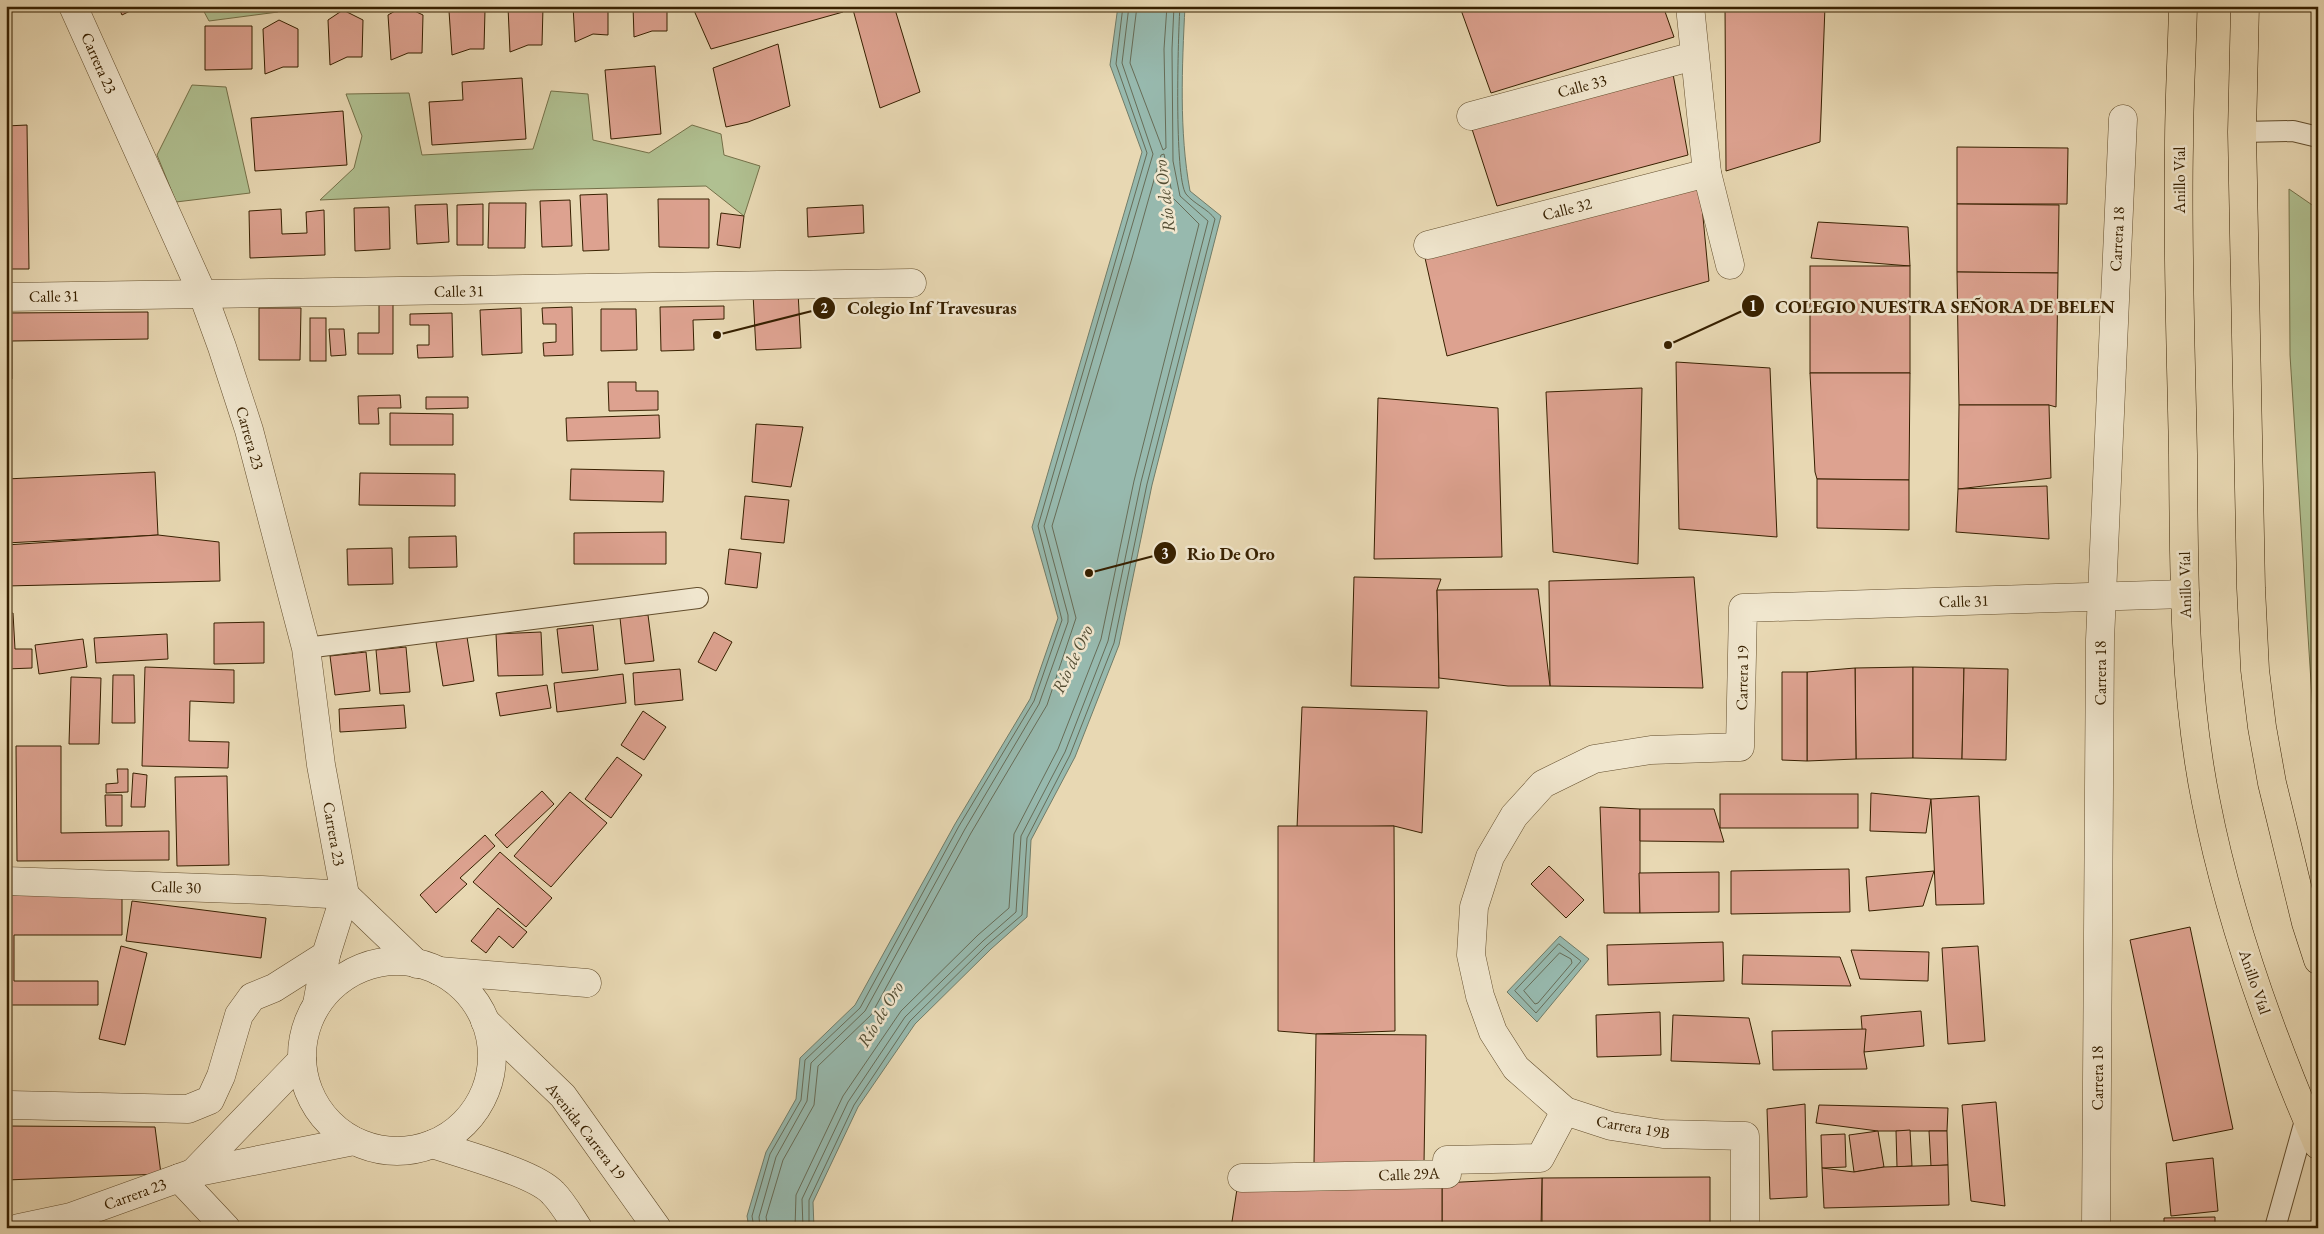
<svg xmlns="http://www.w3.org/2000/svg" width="2324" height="1234" font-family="'EB Garamond',serif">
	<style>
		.green { fill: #b0c091; stroke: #747048 }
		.water { fill: #97b9ae; stroke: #717c68 }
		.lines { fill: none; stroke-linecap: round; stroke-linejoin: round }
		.shore { stroke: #676c57; stroke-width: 1 }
		.building { fill: #dda290; stroke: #372000 }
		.service-casing { stroke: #634e2d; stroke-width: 22 }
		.minor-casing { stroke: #634e2d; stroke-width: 29 }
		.trunk-casing { stroke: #372000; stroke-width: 29 }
		.service { stroke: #f0e6ce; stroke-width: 20 }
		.minor { stroke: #f0e6ce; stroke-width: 28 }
		.trunk { stroke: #e8d8b3; stroke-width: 28 }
		.labels { text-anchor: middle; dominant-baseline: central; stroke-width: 5; stroke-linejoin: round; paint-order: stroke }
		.street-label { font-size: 16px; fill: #372000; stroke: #f0e6ce }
		.water-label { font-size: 18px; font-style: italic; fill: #544e34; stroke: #f0e6ce }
		.leader { fill: none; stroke: #372000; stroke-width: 2 }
		.callout-dot { fill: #372000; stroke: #f0e6ce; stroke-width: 2 }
		.mark-label { font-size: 15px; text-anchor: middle; font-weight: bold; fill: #fff }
		.callout-label { font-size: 18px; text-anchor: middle; font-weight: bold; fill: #372000; stroke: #f0e6ce; stroke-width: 5; stroke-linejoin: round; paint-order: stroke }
	</style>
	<rect width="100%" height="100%" fill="#e8d8b3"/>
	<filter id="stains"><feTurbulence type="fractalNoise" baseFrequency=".004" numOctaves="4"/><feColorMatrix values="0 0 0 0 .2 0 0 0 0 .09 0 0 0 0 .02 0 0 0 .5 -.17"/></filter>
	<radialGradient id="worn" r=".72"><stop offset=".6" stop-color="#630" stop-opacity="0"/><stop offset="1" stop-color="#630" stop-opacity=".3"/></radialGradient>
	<g class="green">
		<polygon points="201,6 277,6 278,12 209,21"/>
		<polygon points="192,85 226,87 250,193 176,202 157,155"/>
		<polygon points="551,91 588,94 593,140 649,153 692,125 721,134 724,155 760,166 744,216 706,186 532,190 320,200 354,168 362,136 346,94 409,93 422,155 533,149"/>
		<polygon points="2289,189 2318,209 2318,791 2290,355"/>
	</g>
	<g class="water">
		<path d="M1118 6H1185C1182 67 1179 131 1190 191L1221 216 1152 485 1119 645 1075 757 1031 840 1027 917 991 949 915 1024 858 1107 813 1202 814 1228H749L747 1216 766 1152 796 1099 800 1058 855 1005 955 824 1030 699 1058 618 1032 527 1142 152 1110 65Z"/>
		<polygon points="1560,936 1589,959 1537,1022 1507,992"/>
	</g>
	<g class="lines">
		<g class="shore">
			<polyline points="1137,6 1130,63 1163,150 1166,148 1164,49 1167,6"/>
			<polygon points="1559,944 1581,961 1536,1013 1515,991"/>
			<polygon points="1560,953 1571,959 1572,963 1538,1003 1535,1004 1524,991"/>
			<polyline points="754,1228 752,1216 770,1154 801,1100 805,1060 860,1008 959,826 1034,701 1062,620 1038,526 1147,153 1116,64 1123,6"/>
			<polyline points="760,1228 759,1217 776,1157 807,1101 811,1063 865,1011 965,829 1039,704 1068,622 1068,615 1044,526 1153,154 1122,63 1129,6"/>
			<polyline points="768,1228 766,1217 783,1160 814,1105 818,1066 871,1015 971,833 1047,705 1076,618 1052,526 1132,258 1161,155 1164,154 1173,198 1199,224 1134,481 1101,639 1058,749 1014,834 1009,908 978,935 901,1011 843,1096 796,1195 795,1228"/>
			<polyline points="803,1228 802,1199 848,1102 905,1017 983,941 1016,912 1021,836 1065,752 1108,641 1141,482 1208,221 1180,196 1173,161 1172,49 1174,6"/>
			<path d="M809 1228V1200L854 1105 910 1021 987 945 1022 915 1027 838 1070 755 1114 643 1147 484 1215 219C1208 209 1194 204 1186 194 1174 177 1178 34 1180 6"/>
		</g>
	</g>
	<g class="building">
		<polygon points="118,6 140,6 122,15"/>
		<polygon points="404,6 423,15 422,53 408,53 391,60 388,15"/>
		<polygon points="457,6 476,6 485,10 484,49 470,49 452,55 449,11"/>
		<polygon points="509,6 543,7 542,45 528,45 510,52 508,7"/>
		<polygon points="573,6 608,6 608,35 593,34 575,42"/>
		<polygon points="633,6 667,6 667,31 652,31 634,37"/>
		<polygon points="692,6 841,6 843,12 711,49"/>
		<polygon points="852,6 894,6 920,92 880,108"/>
		<polygon points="1475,6 1663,6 1674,37 1491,93 1461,10"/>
		<polygon points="1725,6 1825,6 1820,142 1726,171"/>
		<polygon points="343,10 363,20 362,57 347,57 330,65 328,20"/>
		<polygon points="279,20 298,29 298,67 283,67 265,74 263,29"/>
		<polygon points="205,26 252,26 252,69 205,70"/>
		<polygon points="778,44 790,106 748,122 726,127 713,68"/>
		<polygon points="655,66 661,134 611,139 605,70"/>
		<polygon points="1673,74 1688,155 1497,206 1471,126"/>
		<polygon points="522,78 526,139 432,145 429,102 463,100 462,82"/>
		<polygon points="343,111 347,165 255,171 251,118"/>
		<polygon points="27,125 29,269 6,269 6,126"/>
		<polygon points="1957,147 2068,148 2067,204 1957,204"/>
		<polygon points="1700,185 1709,281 1447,356 1425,258"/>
		<polygon points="607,194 609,250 583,251 580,195"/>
		<polygon points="658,199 709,199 709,248 659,247"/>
		<polygon points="570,200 572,246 542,247 540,201"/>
		<polygon points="489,203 526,203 525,248 488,248"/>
		<polygon points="447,204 449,242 417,244 415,205"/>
		<polygon points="483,204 483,245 457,245 457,205"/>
		<polygon points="1957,204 2059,205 2058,273 1957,272"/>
		<polygon points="863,205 864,233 808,237 807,208"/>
		<polygon points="389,207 390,249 355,251 354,208"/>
		<polygon points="281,209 282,234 307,233 306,212 324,210 325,255 250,258 249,211"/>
		<polygon points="721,213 744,216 740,248 717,245"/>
		<polygon points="1818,222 1908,227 1910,266 1811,258"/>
		<rect x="1810" y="266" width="100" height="107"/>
		<polygon points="1957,272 2058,273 2056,407 2049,405 1959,405"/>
		<polygon points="798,292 801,348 756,350 753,294"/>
		<polygon points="379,303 393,303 393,354 358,354 358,333 379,333"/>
		<polygon points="724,306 724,319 693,320 694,350 661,351 660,307"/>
		<polygon points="572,307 573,355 544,356 543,343 556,342 556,324 543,324 542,308"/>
		<polygon points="259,308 301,308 300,360 259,360"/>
		<polygon points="521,308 522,353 482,355 480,310"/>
		<polygon points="601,309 636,309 637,350 601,351"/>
		<polygon points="148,312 148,339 12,341 12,379 6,379 6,313"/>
		<polygon points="452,313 453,357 418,358 417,345 429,345 429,325 410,325 410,314"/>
		<rect x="310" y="318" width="16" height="43"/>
		<polygon points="329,329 344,329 346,355 331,356"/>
		<polygon points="1676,362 1770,368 1777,537 1679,529"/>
		<polygon points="1810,373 1910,373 1909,480 1817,479 1815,472"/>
		<polygon points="608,382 636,382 636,391 658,391 658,410 609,411"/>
		<polygon points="1642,388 1638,564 1553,552 1546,392"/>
		<polygon points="400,395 401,408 378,408 379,424 359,424 358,396"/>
		<polygon points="426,397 468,397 468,408 426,409"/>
		<polygon points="1378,398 1498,408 1502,557 1374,559"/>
		<polygon points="1959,405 2049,405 2051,478 1958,489"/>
		<polygon points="390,413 453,414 453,445 390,445"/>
		<polygon points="659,415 660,438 567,441 566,418"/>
		<polygon points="756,424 803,427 791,487 752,482"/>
		<polygon points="571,469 664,471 663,502 570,500"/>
		<polygon points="155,472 158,535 6,543 6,479"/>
		<polygon points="360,473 455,474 455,506 359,505"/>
		<polygon points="1817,479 1909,480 1909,530 1817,528"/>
		<polygon points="2047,486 2049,539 1956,532 1958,489"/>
		<polygon points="745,496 789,500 784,543 741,539"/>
		<polygon points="666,532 666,564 574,564 574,533"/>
		<polygon points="158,535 219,542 220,581 6,586 6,545"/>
		<polygon points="456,536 457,567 409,568 409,537"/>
		<polygon points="392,548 393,584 348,585 347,549"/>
		<polygon points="729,549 761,553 757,588 725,584"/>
		<polygon points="1354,577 1441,579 1437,590 1439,688 1351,686"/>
		<polygon points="1694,577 1703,688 1550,686 1549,581"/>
		<polygon points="1538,589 1550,686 1508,686 1439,678 1437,590"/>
		<polygon points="13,613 15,649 32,649 32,668 6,669 6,614"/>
		<polygon points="648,615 654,661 625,664 620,618"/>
		<polygon points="264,622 264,663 214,664 214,623"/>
		<polygon points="593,625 598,670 562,673 557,629"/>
		<polygon points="541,632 543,675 498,676 496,634"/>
		<polygon points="714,632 732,642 716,671 698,662"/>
		<polygon points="167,634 168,659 96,663 94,638"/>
		<polygon points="467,637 474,681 443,686 436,642"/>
		<polygon points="83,639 87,667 39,674 35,645"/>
		<polygon points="406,647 410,692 380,694 376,650"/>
		<polygon points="366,652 370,691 335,695 330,656"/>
		<polygon points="145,667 234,670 234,703 190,701 189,741 229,742 228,768 142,766"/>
		<polygon points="1913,667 1913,758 1856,759 1855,668"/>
		<polygon points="1913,667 1964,668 1962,759 1913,758"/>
		<polygon points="1855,668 1856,759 1807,761 1807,672"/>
		<polygon points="1964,668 2008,669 2006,760 1962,759"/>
		<polygon points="680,669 683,700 635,705 633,673"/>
		<polygon points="1782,672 1807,672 1807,761 1782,760"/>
		<polygon points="623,674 626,703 557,712 554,683"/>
		<polygon points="113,675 134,675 135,723 112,723"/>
		<polygon points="71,677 101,678 99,744 69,744"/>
		<polygon points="547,685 551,708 500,716 496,693"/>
		<polygon points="404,705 406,728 340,732 339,709"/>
		<polygon points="1302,707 1427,711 1422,833 1394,826 1297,828"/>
		<polygon points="643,711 666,727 644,760 621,745"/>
		<polygon points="16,746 61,746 61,833 169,831 169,860 17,861"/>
		<polygon points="617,757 642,775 611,818 585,799"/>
		<polygon points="117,769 128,769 128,792 106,793 106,784 118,783"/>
		<polygon points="133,773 147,775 145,807 131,807"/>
		<polygon points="227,776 229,865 177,866 175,777"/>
		<polygon points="542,791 554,804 507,848 495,835"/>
		<polygon points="570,792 607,823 551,887 514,856"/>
		<polygon points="1871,793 1931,799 1926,833 1870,831"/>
		<rect x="1720" y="794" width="138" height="34"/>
		<polygon points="105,795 122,795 122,826 106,826"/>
		<polygon points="1979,796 1984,904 1936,905 1931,799"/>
		<polygon points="1600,807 1640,809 1640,913 1604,913"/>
		<polygon points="1640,809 1714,809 1724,842 1640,841"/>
		<polygon points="1278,826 1394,826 1395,1031 1316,1034 1278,1031"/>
		<polygon points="485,835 495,846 460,878 467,884 436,913 420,895"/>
		<polygon points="500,852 552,898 526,927 473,882"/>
		<polygon points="1549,866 1584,900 1566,918 1531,884"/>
		<polygon points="1849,869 1850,912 1731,914 1731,871"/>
		<polygon points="1934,871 1923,906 1869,911 1866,877"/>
		<polygon points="1719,872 1719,912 1640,913 1639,873"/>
		<polygon points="6,895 122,896 122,935 14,935 14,981 98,981 98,1005 6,1005"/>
		<polygon points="132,901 266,918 261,958 126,941"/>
		<polygon points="498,908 527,932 513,948 499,936 486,953 471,941"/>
		<polygon points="2190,927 2233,1129 2173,1141 2130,940"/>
		<polygon points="1723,942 1724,981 1608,985 1607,945"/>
		<polygon points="121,946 147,953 125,1045 99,1039"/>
		<polygon points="1978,946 1985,1041 1948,1044 1942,948"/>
		<polygon points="1851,950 1929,952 1928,981 1860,979"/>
		<polygon points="1743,955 1840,957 1851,986 1742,984"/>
		<polygon points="1921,1011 1924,1046 1864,1052 1861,1016"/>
		<polygon points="1660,1012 1661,1055 1597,1057 1596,1015"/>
		<polygon points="1673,1015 1749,1018 1760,1064 1671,1061"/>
		<polygon points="1866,1029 1864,1052 1867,1069 1773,1070 1772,1031"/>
		<polygon points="1316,1034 1426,1035 1424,1164 1314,1163"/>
		<polygon points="1996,1102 2005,1206 1971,1201 1962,1105"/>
		<polygon points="1805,1104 1807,1197 1770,1199 1767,1109"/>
		<polygon points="1819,1105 1948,1108 1947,1131 1878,1131 1816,1123"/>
		<polygon points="6,1126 155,1127 161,1174 6,1180"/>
		<polygon points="1910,1130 1912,1166 1897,1167 1896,1131"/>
		<polygon points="1878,1131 1884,1167 1854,1172 1849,1135"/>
		<polygon points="1929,1131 1947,1131 1948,1165 1931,1166"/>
		<polygon points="1845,1134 1846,1167 1822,1168 1821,1135"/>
		<polygon points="2213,1158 2218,1211 2171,1216 2166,1163"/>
		<polygon points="1948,1165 1949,1205 1824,1208 1822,1168 1854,1172 1884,1167"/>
		<polygon points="1710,1177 1710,1228 1542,1228 1542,1178"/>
		<polygon points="1542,1178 1541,1228 1442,1228 1442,1183"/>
		<polygon points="1442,1183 1442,1228 1231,1228 1237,1189"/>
		<polygon points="2215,1217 2215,1228 2164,1228 2164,1218"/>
	</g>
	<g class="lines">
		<defs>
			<g id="service">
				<polyline points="2242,132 2293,131 2318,137"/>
				<polyline points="306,648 698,598"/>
				<polyline points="2275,1228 2306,1117"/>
			</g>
			<g id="minor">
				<polyline points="73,6 203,295 222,347 249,430 306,648 321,765 345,895 326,955 317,1004"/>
				<polyline points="1690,6 1707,173 1730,265"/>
				<polyline points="1471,116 1694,56"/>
				<polyline points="1428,245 1707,173"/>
				<polyline points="6,297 912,283"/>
				<polyline points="6,881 262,890 345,895"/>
				<polyline points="345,895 417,964"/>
				<circle cx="397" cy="1056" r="95"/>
				<polyline points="439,971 587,983"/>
				<polyline points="485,1021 563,1096 657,1228"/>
				<polyline points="10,1105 188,1109 210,1100 221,1076 239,1015 252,997 274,988 326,955"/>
				<path d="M433 1144C461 1154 535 1173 553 1193 563 1203 570 1216 578 1228"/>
				<polyline points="193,1173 302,1060"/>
				<polyline points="179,1178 226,1228"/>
				<polyline points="1242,1178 1447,1174 1447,1160 1540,1158 1565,1111"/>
				<polyline points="19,1228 71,1217 193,1173 354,1141"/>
				<polyline points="1745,1228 1745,1136 1663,1134 1611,1126 1565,1111 1516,1068 1493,1032 1480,996 1471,955 1474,907 1490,857 1514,816 1543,784 1594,759 1651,750 1740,747 1743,608 2185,594"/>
				<polyline points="2096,1228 2100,640 2123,119"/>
			</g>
			<g id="trunk">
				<path d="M2183 6C2182 53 2179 99 2179 146 2177 249 2181 352 2183 454 2184 571 2183 688 2206 802 2229 920 2270 1034 2318 1145"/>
				<polyline points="2245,6 2242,132 2251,588 2255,670 2262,727 2272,783 2306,923 2318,960"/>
			</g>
		</defs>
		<use href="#service" class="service-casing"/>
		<use href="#minor" class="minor-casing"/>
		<use href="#trunk" class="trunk-casing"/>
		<use href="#service" class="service"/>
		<use href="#minor" class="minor"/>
		<use href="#trunk" class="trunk"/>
	</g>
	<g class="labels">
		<g class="street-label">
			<text transform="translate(99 63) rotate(66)">Carrera 23</text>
			<text transform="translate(1582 86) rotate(-15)">Calle 33</text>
			<text transform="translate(2179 180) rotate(-90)">Anillo Víal</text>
			<text transform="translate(1567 209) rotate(-14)">Calle 32</text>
			<text transform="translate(2117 239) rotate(-87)">Carrera 18</text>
			<text transform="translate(459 291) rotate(-1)">Calle 31</text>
			<text transform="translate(54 296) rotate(-1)">Calle 31</text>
			<text transform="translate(250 438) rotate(74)">Carrera 23</text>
			<text transform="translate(2185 585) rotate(-91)">Anillo Víal</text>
			<text transform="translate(1964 601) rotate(-2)">Calle 31</text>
			<text transform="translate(2100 673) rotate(-90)">Carrera 18</text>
			<text transform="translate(1742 678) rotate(-89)">Carrera 19</text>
			<text transform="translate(334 834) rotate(80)">Carrera 23</text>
			<text transform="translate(176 887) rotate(2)">Calle 30</text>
			<text transform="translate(2255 982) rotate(71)">Anillo Víal</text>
			<text transform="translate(2097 1078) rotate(-90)">Carrera 18</text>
			<text transform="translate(1633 1127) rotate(10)">Carrera 19B</text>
			<text transform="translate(586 1131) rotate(52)">Avenida Carrera 19</text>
			<text transform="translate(1409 1174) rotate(-2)">Calle 29A</text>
			<text transform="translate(135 1194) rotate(-20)">Carrera 23</text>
		</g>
		<g class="water-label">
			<text transform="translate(1164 196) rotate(-97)">Río de Oro</text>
			<text transform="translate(1072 659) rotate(-65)">Río de Oro</text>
			<text transform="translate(880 1014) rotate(-59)">Río de Oro</text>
		</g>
	</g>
	<path class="leader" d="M1668 345L1753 306M717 335L824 308M1089 573L1165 553"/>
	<g class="callout-dot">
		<circle cx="1668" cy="345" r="5"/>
		<circle cx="717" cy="335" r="5"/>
		<circle cx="1089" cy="573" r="5"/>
		<circle cx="1753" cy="306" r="12"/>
		<circle cx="824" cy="308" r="12"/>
		<circle cx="1165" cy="553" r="12"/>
	</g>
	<g class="mark-label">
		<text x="1753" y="311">1</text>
		<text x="824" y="313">2</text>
		<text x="1165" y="559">3</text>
	</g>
	<g class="callout-label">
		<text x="1945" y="313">COLEGIO NUESTRA SEÑORA DE BELEN</text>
		<text x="932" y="314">Colegio Inf Travesuras</text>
		<text x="1231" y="560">Rio De Oro</text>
	</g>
	<rect width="2324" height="1234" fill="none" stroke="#e8d8b3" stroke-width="25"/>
	<rect x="8" y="8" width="2309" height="1219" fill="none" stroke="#372000" stroke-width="2.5"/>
	<rect x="12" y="12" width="2299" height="1209" fill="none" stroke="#372000"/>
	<rect width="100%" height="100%" filter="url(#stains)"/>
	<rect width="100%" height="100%" fill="url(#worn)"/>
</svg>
